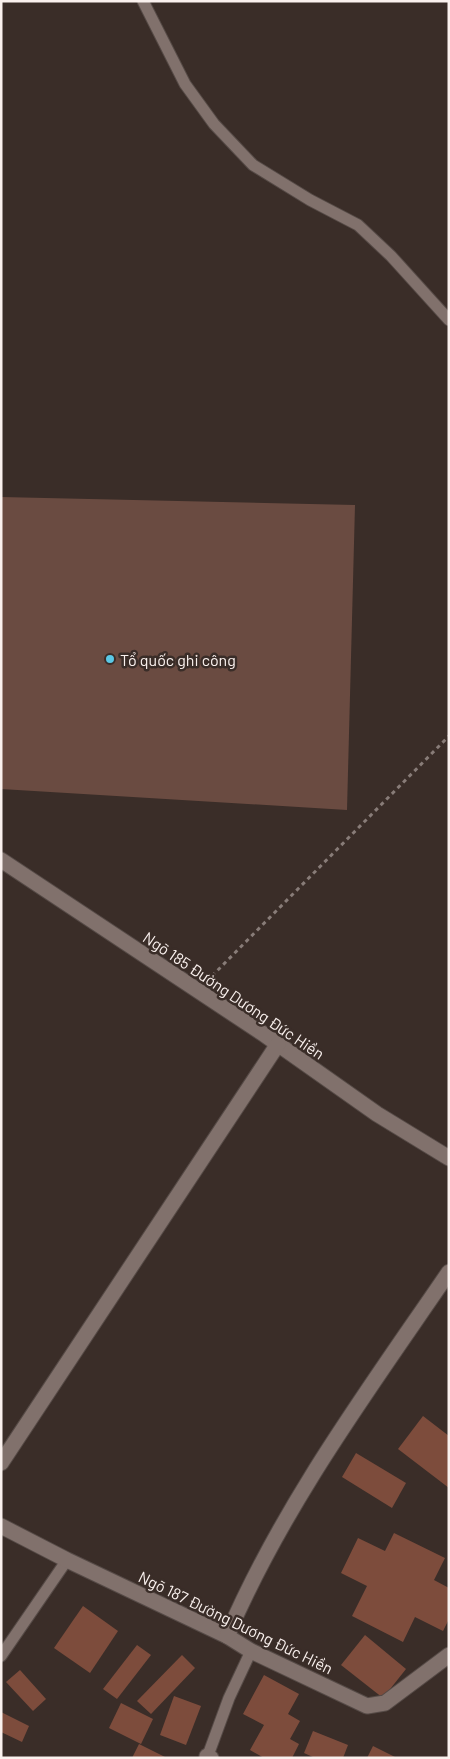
<svg xmlns="http://www.w3.org/2000/svg" width="450" height="1759" font-family="Barlow,sans-serif">
	<style>
		.green { fill: #6a4b41 }
		.building { fill: #7d4c3c }
		.lines { fill: none; stroke-linecap: round; stroke-linejoin: round }
		.lane-casing { stroke: #554a46; stroke-width: 13 }
		.street-casing { stroke: #554a46; stroke-width: 17 }
		.path { stroke: #887c78; stroke-width: 3; stroke-dasharray: 4 4; stroke-linecap: butt }
		.lane { stroke: #81716c; stroke-width: 11 }
		.street { stroke: #81716c; stroke-width: 15 }
		.poi-dot { fill: #5ac8e6; stroke: #3a2d28; stroke-width: 2 }
		.labels { text-anchor: middle; dominant-baseline: central; stroke-width: 5; stroke-linejoin: round; paint-order: stroke }
		.poi-label { font-size: 16px; fill: #faf1ee; stroke: #3a2d28; text-anchor: start }
		.street-label { font-size: 16px; fill: #faf1ee; stroke: #3a2d28 }
	</style>
	<rect width="100%" height="100%" fill="#3a2d28"/>
	<polygon class="green" points="1,497 355,505 347,810 1,789"/>
	<g class="building">
		<polygon points="423,1416 449,1436 449,1488 398,1449"/>
		<polygon points="356,1453 406,1483 392,1508 342,1477"/>
		<polygon points="394,1533 445,1558 434,1580 449,1588 449,1619 443,1631 415,1617 403,1642 352,1616 367,1586 341,1573 358,1538 385,1551"/>
		<polygon points="83,1606 118,1631 90,1673 54,1648"/>
		<polygon points="365,1635 406,1669 383,1698 341,1665"/>
		<polygon points="137,1645 151,1655 117,1699 103,1689"/>
		<polygon points="182,1655 195,1668 151,1714 137,1701"/>
		<polygon points="20,1670 46,1699 33,1711 6,1682"/>
		<polygon points="264,1675 299,1694 288,1714 300,1721 290,1739 299,1744 292,1758 264,1758 250,1750 264,1725 243,1714"/>
		<polygon points="174,1696 201,1706 186,1745 160,1735"/>
		<polygon points="121,1703 153,1719 141,1744 109,1728"/>
		<polygon points="1,1712 29,1726 22,1742 1,1732"/>
		<polygon points="313,1731 348,1745 343,1758 315,1758 304,1753"/>
		<polygon points="139,1744 167,1758 132,1758"/>
		<polygon points="373,1746 397,1758 367,1758"/>
	</g>
	<g class="lines">
		<defs>
			<g id="lane">
				<polyline points="143,1 185,84 214,124 253,165 310,200 358,225 391,256 449,320"/>
				<polyline points="1,1656 67,1560"/>
				<polyline points="207,1758 229,1698 251,1651"/>
			</g>
			<g id="street">
				<polyline points="1,860 265,1035 377,1114 449,1158"/>
				<polyline points="1,1463 278,1044"/>
				<polyline points="1,1526 67,1560 227,1636 251,1651 367,1706 385,1703 449,1655"/>
				<path d="M227 1636C283 1505 369 1389 449 1272"/>
				<polyline points="207,1756 211,1758"/>
			</g>
		</defs>
		<use href="#lane" class="lane-casing"/>
		<use href="#street" class="street-casing"/>
		<polyline class="path" points="212,976 449,736"/>
		<use href="#lane" class="lane"/>
		<use href="#street" class="street"/>
	</g>
	<circle class="poi-dot" cx="110" cy="659" r="5"/>
	<g class="labels">
		<g class="poi-label">
			<text x="120" y="659">Tổ quốc ghi công</text>
		</g>
		<g class="street-label">
			<text transform="translate(234 995) rotate(34)">Ngõ 185 Đường Dương Đức Hiền</text>
			<text transform="translate(236 1622) rotate(26)">Ngõ 187 Đường Dương Đức Hiền</text>
		</g>
	</g>
	<rect width="450" height="1759" fill="none" stroke="#faf1ee" stroke-width="5"/>
</svg>
